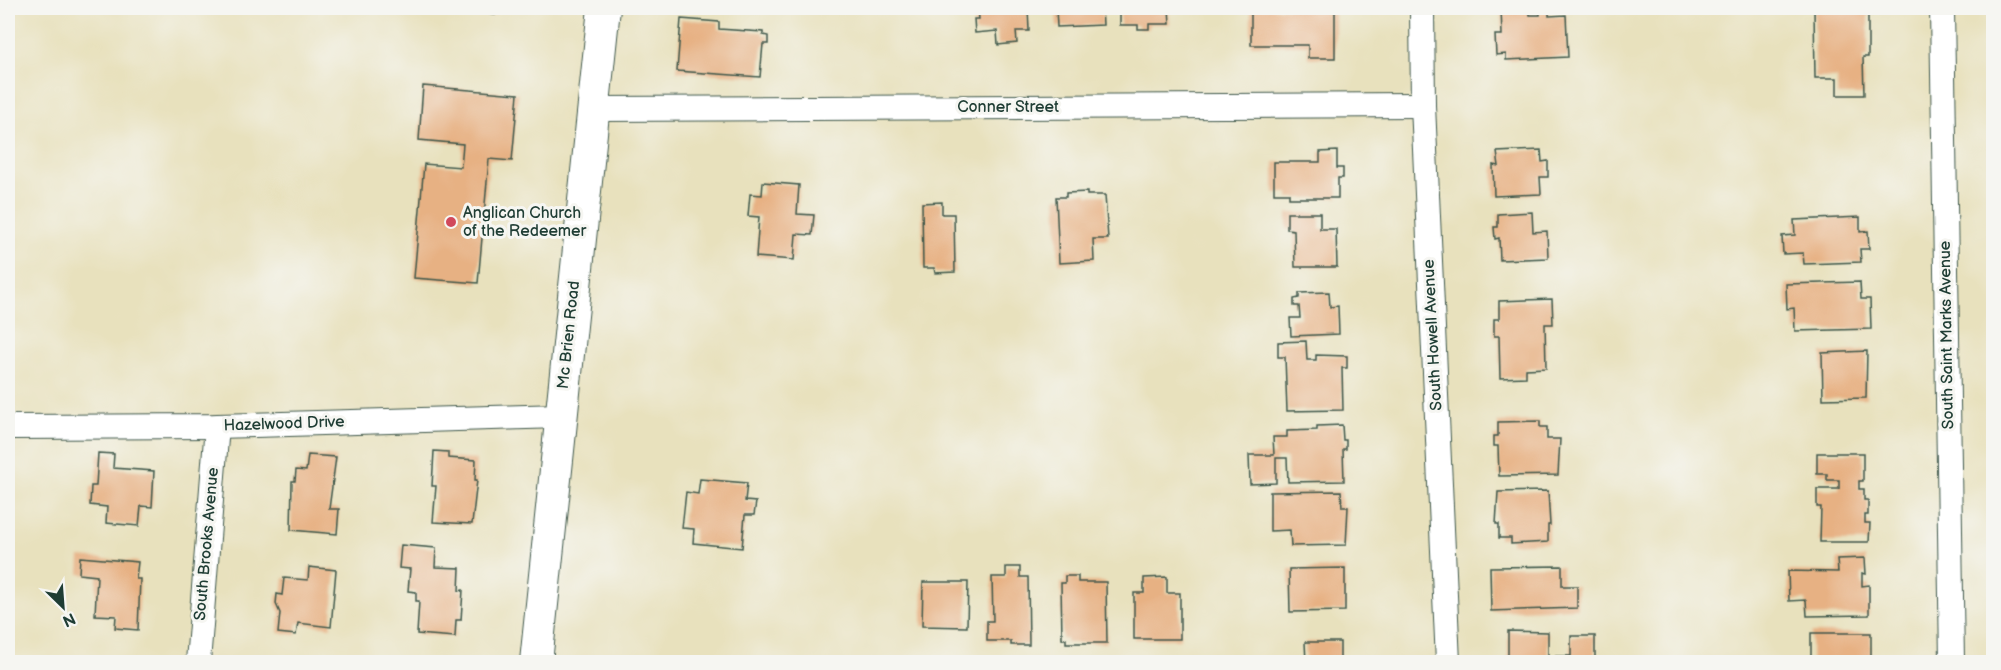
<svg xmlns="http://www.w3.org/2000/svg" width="2001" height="670" font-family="'Balsamiq Sans',sans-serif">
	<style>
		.building { fill: #e7b183 }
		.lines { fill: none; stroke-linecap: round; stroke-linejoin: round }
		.minor-casing { stroke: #3d5649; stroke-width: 26 }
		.tertiary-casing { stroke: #3d5649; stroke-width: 34 }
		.minor { stroke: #fff; stroke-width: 24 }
		.tertiary { stroke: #fff; stroke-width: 32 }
		.poi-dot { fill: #d1495b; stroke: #f6f6f2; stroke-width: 2 }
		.labels { text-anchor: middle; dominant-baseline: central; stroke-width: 6; stroke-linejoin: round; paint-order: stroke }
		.street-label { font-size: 16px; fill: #1f3d34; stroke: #f6f6f2 }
		.poi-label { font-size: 16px; fill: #1f3d34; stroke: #f6f6f2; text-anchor: start }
	</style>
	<rect width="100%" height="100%" fill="#f6f6f2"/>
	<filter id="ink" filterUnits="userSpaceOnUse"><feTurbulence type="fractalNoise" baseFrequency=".0167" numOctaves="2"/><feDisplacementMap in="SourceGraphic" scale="12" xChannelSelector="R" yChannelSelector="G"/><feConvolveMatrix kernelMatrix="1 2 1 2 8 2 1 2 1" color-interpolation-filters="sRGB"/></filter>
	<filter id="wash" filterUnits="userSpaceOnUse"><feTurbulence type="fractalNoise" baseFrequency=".008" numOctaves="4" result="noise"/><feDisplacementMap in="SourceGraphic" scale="24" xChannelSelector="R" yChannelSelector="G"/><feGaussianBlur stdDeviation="1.35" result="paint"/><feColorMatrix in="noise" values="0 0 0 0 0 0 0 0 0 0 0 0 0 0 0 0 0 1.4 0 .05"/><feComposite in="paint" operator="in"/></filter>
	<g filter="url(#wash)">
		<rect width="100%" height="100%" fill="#e8e1bd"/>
		<g id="blocks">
			<g class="building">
				<polygon points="427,8 496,8 495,15"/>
				<polygon points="978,8 1028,8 1029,31 1016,31 1017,43 998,45 997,31 975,33 974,19 979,19"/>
				<polygon points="1056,8 1102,8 1103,25 1057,27"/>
				<polygon points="1120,8 1169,8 1170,24 1149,24 1149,29 1138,29 1138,25 1120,25"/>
				<polygon points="1251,8 1335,8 1335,58 1308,58 1308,45 1251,45"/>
				<polygon points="1501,8 1529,8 1530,15 1540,15 1540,11 1549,11 1549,16 1566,15 1568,57 1506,60 1506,54 1496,55 1495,35 1502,35"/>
				<polygon points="1868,8 1868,57 1863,57 1864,95 1837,95 1837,78 1815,78 1814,9"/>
				<polygon points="681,19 719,22 719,29 763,32 763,35 768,36 768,44 763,44 760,77 677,71"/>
				<polygon points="423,86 518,94 512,161 489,159 478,283 414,278 424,164 461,167 463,144 419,140"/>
				<polygon points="1541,150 1542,162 1548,161 1548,177 1540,177 1541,194 1494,196 1493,165 1499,166 1497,152"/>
				<polygon points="1337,151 1337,168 1343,168 1343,178 1338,178 1338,198 1289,198 1289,193 1274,193 1274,162 1320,162 1320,152"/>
				<polygon points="763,182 799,185 797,214 814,215 812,235 796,234 794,260 756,257 759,217 748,216 750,194 762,195"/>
				<polygon points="1087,192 1087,195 1105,195 1108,239 1093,239 1094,261 1059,263 1056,197 1066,197 1066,193"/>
				<polygon points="942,202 942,214 954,214 955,272 935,273 934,268 923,268 922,203"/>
				<polygon points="1532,212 1533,232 1547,231 1548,258 1500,260 1499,238 1495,239 1494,227 1498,227 1498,214"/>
				<polygon points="1287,213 1320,213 1320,229 1336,229 1337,267 1295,267 1294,230 1287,229"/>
				<polygon points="1860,217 1860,232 1868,231 1869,249 1860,249 1861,262 1804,264 1803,253 1783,254 1782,236 1795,235 1794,220"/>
				<polygon points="1860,282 1861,299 1870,299 1871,329 1795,331 1794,308 1787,309 1786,284"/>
				<polygon points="1329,292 1330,307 1338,306 1339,334 1291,336 1290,318 1300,318 1299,306 1294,306 1294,299 1299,298 1299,293"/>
				<polygon points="1552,299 1553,324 1545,324 1546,368 1526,369 1526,377 1500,378 1499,336 1494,336 1494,319 1499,319 1499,301"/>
				<polygon points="1306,341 1307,360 1316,360 1316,355 1347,356 1347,368 1342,368 1343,410 1287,411 1285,357 1278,357 1278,342"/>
				<polygon points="1867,351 1866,398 1823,399 1822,353"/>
				<polygon points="1540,421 1540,427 1547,427 1547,439 1560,439 1558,475 1499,476 1498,446 1494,446 1494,436 1498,436 1498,422"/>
				<polygon points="1342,425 1343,440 1346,440 1346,449 1343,449 1344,481 1288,482 1287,458 1276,458 1276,483 1250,484 1249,455 1274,455 1273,437 1287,437 1287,431 1317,430 1317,426"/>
				<polygon points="434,451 448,452 448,458 476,460 475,480 477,480 472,524 433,522 436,486 432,486"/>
				<polygon points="98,453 114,454 113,468 154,471 152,507 141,506 139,526 106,523 107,507 90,505 91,486 96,486"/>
				<polygon points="1817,453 1863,453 1863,481 1859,481 1859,489 1864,489 1864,500 1868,500 1868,515 1865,515 1865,523 1870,523 1869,542 1820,542 1821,507 1817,507 1817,489 1839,489 1839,480 1827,480 1827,474 1817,474"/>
				<polygon points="308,455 336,457 329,509 339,509 337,534 291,530 292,481 295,481 296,470 306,471"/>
				<polygon points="700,479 747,483 745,501 756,502 754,515 745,515 742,548 693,543 694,529 682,528 686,492 698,494"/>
				<polygon points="1341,491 1342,507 1348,507 1346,545 1291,546 1290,530 1270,531 1270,492"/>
				<polygon points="1548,491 1550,525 1548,525 1548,542 1511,544 1511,538 1499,538 1499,524 1496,524 1498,492"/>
				<polygon points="401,545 436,548 435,567 460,568 459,591 463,590 461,620 456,620 455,637 417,634 419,601 416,601 416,592 408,591 410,569 399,568"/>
				<polygon points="80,557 138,562 136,579 140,579 138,630 115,628 116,616 95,615 97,576 79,574"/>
				<polygon points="1865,558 1866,574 1862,573 1862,586 1869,585 1869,615 1807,616 1806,600 1789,601 1788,571 1838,572 1837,559"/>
				<polygon points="1562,566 1562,586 1577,586 1577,608 1491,611 1490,567"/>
				<polygon points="309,567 336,570 331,627 298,623 296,635 278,633 280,613 276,604 277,594 282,595 284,578 308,580"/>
				<polygon points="1006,567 1020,567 1020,577 1028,577 1029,645 1011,645 1011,641 987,641 987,621 993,621 992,577 1006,577"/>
				<polygon points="1345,568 1345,611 1290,612 1289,569"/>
				<polygon points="1065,576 1078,576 1078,582 1106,582 1107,643 1066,643 1066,639 1062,639 1061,583 1065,583"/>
				<polygon points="1167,577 1167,593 1180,593 1180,639 1134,639 1134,593 1144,593 1144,578"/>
				<polygon points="923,582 968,582 967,627 922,626"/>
				<polygon points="1508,631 1548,632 1548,656 1571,656 1571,636 1595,636 1595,662 1508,662"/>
				<rect x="1811" y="633" width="60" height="29"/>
				<polygon points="1305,642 1340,642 1340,662 1306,662"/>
				<polygon points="399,658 433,661 433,662 398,662"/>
			</g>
		</g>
	</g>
	<g filter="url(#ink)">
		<use href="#blocks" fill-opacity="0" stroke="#3d5649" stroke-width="1.5"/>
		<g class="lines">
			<defs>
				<g id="minor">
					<polyline points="1422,8 1423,105 1448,662"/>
					<polyline points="1942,8 1952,662"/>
					<polyline points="594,109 1423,105"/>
					<polyline points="8,427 217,426 560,416"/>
					<polyline points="198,662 217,426"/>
				</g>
				<polyline id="tertiary" points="536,662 604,8"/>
			</defs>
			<use href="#minor" class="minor-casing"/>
			<use href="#tertiary" class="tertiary-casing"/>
			<use href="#minor" class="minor"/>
			<use href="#tertiary" class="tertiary"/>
		</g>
	</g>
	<circle class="poi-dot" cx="451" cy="222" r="6"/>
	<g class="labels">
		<g class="street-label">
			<text x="1008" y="107">Conner Street</text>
			<text transform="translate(569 335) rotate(-84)">Mc Brien Road</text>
			<text transform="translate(1433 335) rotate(-93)">South Howell Avenue</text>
			<text transform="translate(1947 335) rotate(-91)">South Saint Marks Avenue</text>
			<text transform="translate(284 424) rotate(-2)">Hazelwood Drive</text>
			<text transform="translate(207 544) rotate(-85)">South Brooks Avenue</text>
		</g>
		<g class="poi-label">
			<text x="463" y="213">Anglican Church<tspan x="463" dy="18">of the Redeemer</tspan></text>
		</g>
	</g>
	<rect width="2001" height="670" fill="none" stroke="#f6f6f2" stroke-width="30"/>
	<g transform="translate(63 607) rotate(155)" stroke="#f6f6f2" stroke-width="4.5" paint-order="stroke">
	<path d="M0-4.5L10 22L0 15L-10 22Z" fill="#1f3d34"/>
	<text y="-9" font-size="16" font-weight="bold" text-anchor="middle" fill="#1f3d34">N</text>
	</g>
</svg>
